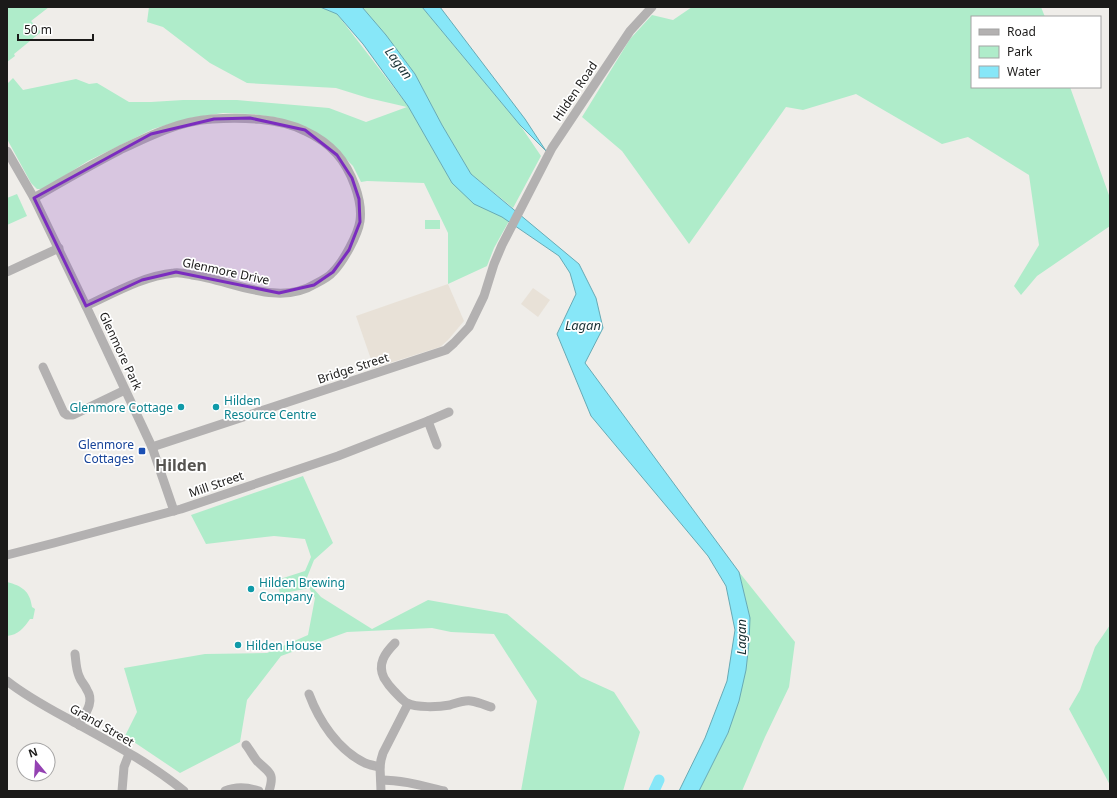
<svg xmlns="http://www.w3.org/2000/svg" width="1117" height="798" font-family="'Noto Sans',sans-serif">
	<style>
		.built { fill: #e8e1d7 }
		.green { fill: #afecca }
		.water { fill: #87e7f8; stroke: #67aab5 }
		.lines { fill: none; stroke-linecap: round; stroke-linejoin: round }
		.canal { stroke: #87e7f8; stroke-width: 11 }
		.street { stroke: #b3b1b1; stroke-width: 9 }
		.marked { fill: #7b2cbf; fill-opacity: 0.2; stroke: #7b2cbf; stroke-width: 3; stroke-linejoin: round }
		.culture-dot { fill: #0f9aa8; stroke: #fff; stroke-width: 1.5 }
		.transit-dot { fill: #1a4fb4; stroke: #fff; stroke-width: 1.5 }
		.labels { text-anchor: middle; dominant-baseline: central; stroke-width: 3.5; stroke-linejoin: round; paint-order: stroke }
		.street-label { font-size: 12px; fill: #1b1a19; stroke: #fff }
		.culture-label { font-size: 12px; fill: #0d838f; stroke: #fff; text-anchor: start }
		.transit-label { font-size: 12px; fill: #164399; stroke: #fff; text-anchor: end }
		.water-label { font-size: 13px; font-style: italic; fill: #1c3337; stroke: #fff }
		.district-label { font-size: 16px; font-weight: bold; fill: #565451; stroke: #fff }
	</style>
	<rect width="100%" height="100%" fill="#efede9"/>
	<g class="built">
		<polygon points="448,284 464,321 448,340 440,347 374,368 356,316"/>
		<polygon points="533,288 550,300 538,317 521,304"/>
	</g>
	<g class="green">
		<polygon points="7,7 49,7 31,21 41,32 14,54 15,56 7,62"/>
		<polygon points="149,7 320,7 337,14 408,106 452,183 509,221 494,248 487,266 448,284 448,233 424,183 367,181 361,182 353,166 331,144 279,118 252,114 223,113 190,118 153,129 88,161 48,186 42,189 37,189 31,183 7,139 7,84 13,78 23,90 76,79 89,84 97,83 129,102 151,102 183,100 237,100 329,108 366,122 407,107 368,98 336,88 247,83 210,63 163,27 147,22"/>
		<polygon points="362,7 422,7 520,125 541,156 513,208 471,174 442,125 415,74 386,35"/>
		<polygon points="692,7 1041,7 1045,17 972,17 972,87 1070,87 1110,198 1110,226 1037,276 1021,295 1014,286 1039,245 1029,175 968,137 942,144 856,94 803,110 786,107 689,244 622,151 582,117 630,39 652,15 673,20"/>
		<polygon points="17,194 27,216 7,225 7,198"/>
		<rect x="425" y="220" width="15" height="9"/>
		<polygon points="303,476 333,543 314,560 306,580 321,597 372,629 428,600 507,614 581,677 614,692 640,732 623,791 521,791 537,701 494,634 451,632 432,628 347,632 281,656 247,700 240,742 180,773 125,736 137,712 124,668 205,654 267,653 308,635 315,598 309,588 280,594 277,580 305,571 311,557 305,539 274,536 206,544 191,515"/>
		<polygon points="739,572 795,642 789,687 765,737 742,791 699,791 728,733 746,670 749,643 750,618"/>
		<path d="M7 582C22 586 30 591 32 607L35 609 33 619H30C24 628 18 635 7 636Z"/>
		<polygon points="1110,625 1110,785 1069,709 1080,690 1095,647"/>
	</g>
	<g class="water">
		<polygon points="320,7 362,7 386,35 415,74 442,125 471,174 579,264 596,298 603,328 585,363 739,572 750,618 749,643 746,670 739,701 728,733 699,791 679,791 705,738 727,681 735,630 726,586 708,556 591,416 557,334 576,294 570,273 559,256 502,217 474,204 452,183 408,106 363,44 337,14"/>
		<polygon points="422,7 440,7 525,119 546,151 520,125"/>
	</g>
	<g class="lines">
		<polyline class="canal" points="654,791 659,780"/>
		<g class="street">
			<polyline points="7,151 34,198 86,306 152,447 174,511"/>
			<path d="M34 198C63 181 91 165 120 150 149 136 179 121 212 119 240 117 280 118 305 131 316 136 328 144 337 154 351 170 363 200 360 221 358 235 343 262 333 272 329 277 321 281 315 284 278 307 231 280 192 275 187 274 180 272 174 273 143 276 114 293 86 306"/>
			<polyline points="7,272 59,248"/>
			<polyline points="43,367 64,413 67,415 73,415 125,390"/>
			<polyline points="428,421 437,445"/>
			<polyline points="152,447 446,350 454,343 469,327 484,296 494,264 502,245 552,148 630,31 652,7"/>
			<polyline points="7,555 54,543 181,509 338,456 428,421 449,412"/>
			<path d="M395 643C385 653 377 664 384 678 387 683 390 687 394 691 398 695 402 700 407 703 416 708 439 707 450 705 457 703 463 700 471 701 478 702 485 705 491 707"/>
			<path d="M75 654C76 662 76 669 79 676 81 682 85 685 87 690 95 702 85 714 79 725"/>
			<path d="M7 681C27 697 50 709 72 721 110 742 150 763 184 791"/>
			<path d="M309 694C319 721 338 750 365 763 370 765 375 766 380 767"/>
			<path d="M246 745C250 750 253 756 257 761 269 773 275 772 269 791"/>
			<path d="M381 780C403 780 423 786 444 791"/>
			<polyline points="122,791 124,767 129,754"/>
			<path d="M225 791C237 786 247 787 259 791"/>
			<polyline points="381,791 380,767 381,760 383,753 408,704"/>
		</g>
	</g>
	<path class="marked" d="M250 118 305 130 337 155 352 178 359 199 360 222 349 250 333 272 314 285 279 293 176 272 142 280 86 306 34 198 151 134 214 119Z"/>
	<g class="culture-dot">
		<circle cx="181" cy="407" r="4"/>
		<circle cx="216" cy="407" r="4"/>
		<circle cx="251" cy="589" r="4"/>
		<circle cx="238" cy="645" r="4"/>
	</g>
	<rect class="transit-dot" x="138" y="447" width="8" height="8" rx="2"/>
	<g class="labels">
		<g class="street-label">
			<text transform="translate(575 91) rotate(-56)">Hilden Road</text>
			<text transform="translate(226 271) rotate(12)">Glenmore Drive</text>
			<text transform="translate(121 351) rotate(65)">Glenmore Park</text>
			<text transform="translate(353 368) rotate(-18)">Bridge Street</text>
			<text transform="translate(216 484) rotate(-19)">Mill Street</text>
			<text transform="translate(102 725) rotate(30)">Grand Street</text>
		</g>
		<g class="culture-label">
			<text x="224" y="400">Hilden<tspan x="224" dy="14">Resource Centre</tspan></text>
			<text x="173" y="407" text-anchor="end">Glenmore Cottage</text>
			<text x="259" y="582">Hilden Brewing<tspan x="259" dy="14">Company</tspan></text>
			<text x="246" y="645">Hilden House</text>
		</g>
		<g class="transit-label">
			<text x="134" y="444">Glenmore<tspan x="134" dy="14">Cottages</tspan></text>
		</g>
		<g class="water-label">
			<text transform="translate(399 63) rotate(53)">Lagan</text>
			<text x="583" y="325">Lagan</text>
			<text transform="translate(741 637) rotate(-90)">Lagan</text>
		</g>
		<g class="district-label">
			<text x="181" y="465">Hilden</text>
		</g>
	</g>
	<rect width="1117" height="798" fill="none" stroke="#1b1a19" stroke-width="16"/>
	<rect x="971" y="16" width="130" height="72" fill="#ffffff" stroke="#a4a3a3"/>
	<rect x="979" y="29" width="20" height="6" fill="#b3b1b1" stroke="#a4a3a3"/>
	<text x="1007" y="36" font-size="12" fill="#1b1a19">Road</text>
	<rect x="979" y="46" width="20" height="12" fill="#afecca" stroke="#a4a3a3"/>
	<text x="1007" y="56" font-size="12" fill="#1b1a19">Park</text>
	<rect x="979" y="66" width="20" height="12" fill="#87e7f8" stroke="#a4a3a3"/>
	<text x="1007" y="76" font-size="12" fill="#1b1a19">Water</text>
	<g transform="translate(36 762) rotate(342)"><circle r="19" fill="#ffffff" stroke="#a4a3a3"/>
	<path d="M0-3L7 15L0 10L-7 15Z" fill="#9442b2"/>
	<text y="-6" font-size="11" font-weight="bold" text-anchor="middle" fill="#1b1a19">N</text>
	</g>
	<path d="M18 34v6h75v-6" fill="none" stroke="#1b1a19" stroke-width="2"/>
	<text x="24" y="34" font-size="12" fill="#1b1a19" stroke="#ffffff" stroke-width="3" paint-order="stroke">50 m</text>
</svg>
